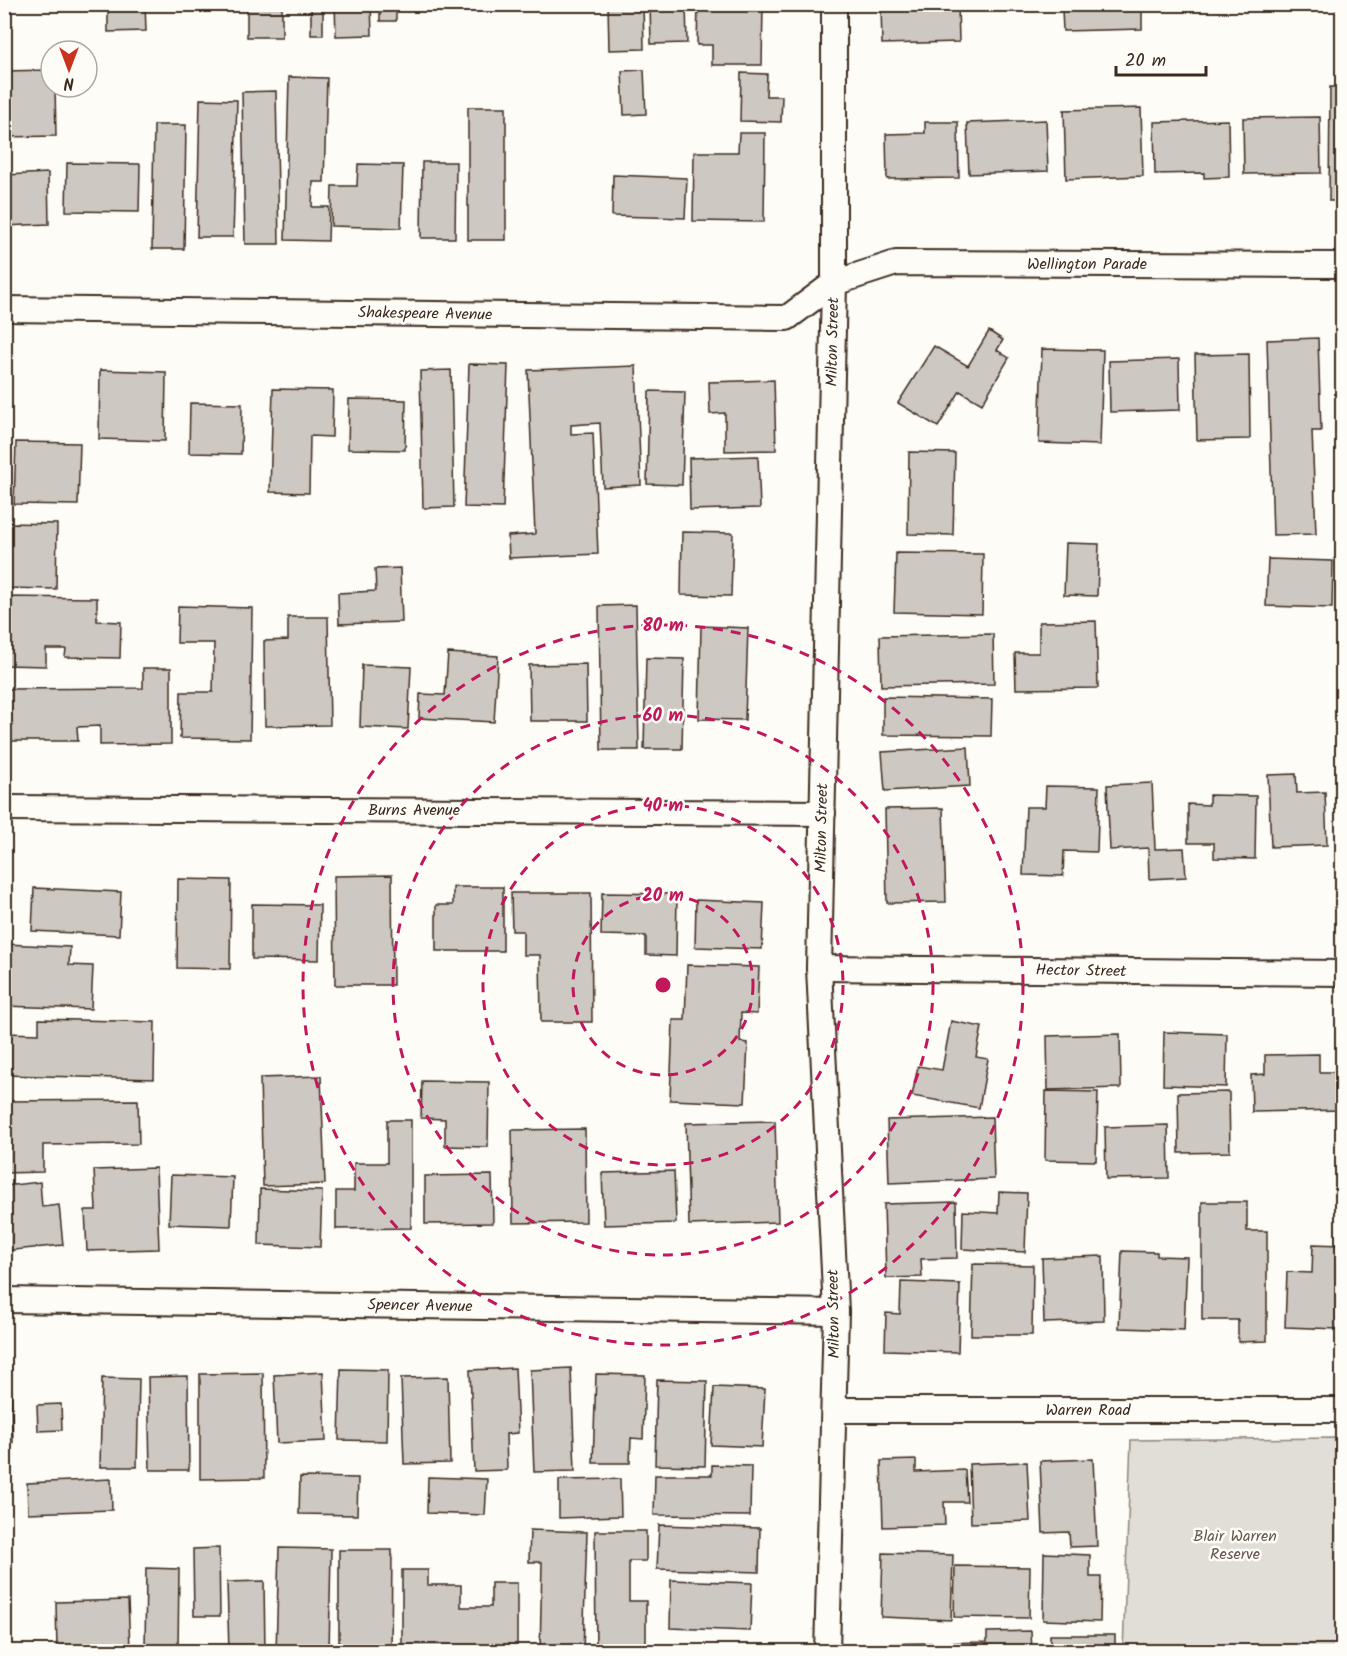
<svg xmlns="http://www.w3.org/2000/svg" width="1347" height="1656" font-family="Kalam,sans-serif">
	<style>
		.green { fill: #e1ded7; stroke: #8e847a; stroke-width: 1.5 }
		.building { fill: #cdc8c2; stroke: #3b2a1e; stroke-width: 1.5 }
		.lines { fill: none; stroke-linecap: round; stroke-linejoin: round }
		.minor-casing { stroke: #3b2a1e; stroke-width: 28 }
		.minor { stroke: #fdfcf7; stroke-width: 24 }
		.ring { fill: none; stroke: #c2185b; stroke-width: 3; stroke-dasharray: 10 8 }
		.labels { text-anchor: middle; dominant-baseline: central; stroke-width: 5; stroke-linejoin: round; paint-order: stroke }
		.street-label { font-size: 16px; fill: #3b2a1e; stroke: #fdfcf7 }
		.park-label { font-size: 16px; fill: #64574c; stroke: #fdfcf7 }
		.centre { fill: #c2185b; stroke: #fdfcf7; stroke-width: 3 }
		.ring-label { font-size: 18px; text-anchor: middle; font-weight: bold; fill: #c2185b; stroke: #fdfcf7; stroke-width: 5; stroke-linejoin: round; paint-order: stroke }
	</style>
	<rect width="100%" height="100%" fill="#fdfcf7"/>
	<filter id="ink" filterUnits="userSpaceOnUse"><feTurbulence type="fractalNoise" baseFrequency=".0167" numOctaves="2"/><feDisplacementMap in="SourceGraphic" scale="12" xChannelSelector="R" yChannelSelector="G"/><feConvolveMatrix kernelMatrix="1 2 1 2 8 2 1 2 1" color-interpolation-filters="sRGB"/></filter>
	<g filter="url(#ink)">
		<polygon class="green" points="1342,1438 1342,1651 1123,1651 1131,1440"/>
		<g class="building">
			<rect x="17" y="4" width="35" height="3"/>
			<polygon points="108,4 145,4 146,31 108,32"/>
			<polygon points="190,4 236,4 236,6 191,8"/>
			<rect x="247" y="4" width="35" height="33"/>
			<rect x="311" y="4" width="12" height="31"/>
			<polygon points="335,4 371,4 372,35 336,36"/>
			<rect x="380" y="4" width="16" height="17"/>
			<polygon points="608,4 643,4 644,49 609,50"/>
			<polygon points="650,4 686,4 687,43 651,44"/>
			<polygon points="698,4 763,4 762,65 712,65 712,45 697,45"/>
			<polygon points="890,4 958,4 959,42 882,44 881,7 890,6"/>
			<polygon points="1087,4 1142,4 1142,29 1063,31 1062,9 1087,8"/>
			<rect x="1336" y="4" width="6" height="6"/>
			<polygon points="51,70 51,87 55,87 56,136 4,137 4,71"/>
			<polygon points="644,70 646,114 624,115 622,71"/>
			<polygon points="741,73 767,74 766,96 782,96 781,122 740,121"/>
			<polygon points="289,77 327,78 324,182 313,182 312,207 329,207 328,241 285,240"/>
			<polygon points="1330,87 1342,87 1342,201 1329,201"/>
			<polygon points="276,91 279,244 245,244 242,92"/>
			<polygon points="200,99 237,100 233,237 197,237"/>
			<rect x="468" y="107" width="38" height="133"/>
			<polygon points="1141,108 1143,176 1066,179 1064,110"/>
			<polygon points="1320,117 1321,173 1244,174 1243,118"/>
			<polygon points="1046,120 1048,171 969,174 967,123"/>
			<polygon points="1228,120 1229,177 1204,178 1204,173 1155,174 1154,122"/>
			<polygon points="925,122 958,122 959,178 887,179 886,134 925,133"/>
			<polygon points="154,125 186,125 184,249 152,249"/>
			<polygon points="739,133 765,133 764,222 693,221 694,152 738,152"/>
			<polygon points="422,162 456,162 455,238 421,238"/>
			<polygon points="67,163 140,164 139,212 66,211"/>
			<polygon points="358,164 403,165 401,228 331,226 332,186 357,186"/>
			<polygon points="48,173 49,224 4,226 4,175"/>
			<polygon points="613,175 687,178 685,218 612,216"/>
			<polygon points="989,331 1003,340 997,350 1009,358 982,404 960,391 938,427 898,403 934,346 968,366"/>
			<polygon points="1318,338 1321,431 1312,431 1316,534 1273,535 1267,340"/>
			<polygon points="1042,349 1103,350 1100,445 1039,443"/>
			<polygon points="1249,354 1250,439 1197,440 1195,355"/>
			<polygon points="1179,359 1180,410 1110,412 1109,361"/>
			<polygon points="469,364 508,365 503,508 464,507"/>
			<polygon points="636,366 641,485 603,487 600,423 571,425 571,434 593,433 598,554 509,558 508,536 535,534 528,370"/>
			<polygon points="100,370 166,372 165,441 99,439"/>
			<polygon points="451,370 454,507 423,508 420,371"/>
			<polygon points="774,380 776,450 725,451 725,413 710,414 709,382"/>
			<polygon points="273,389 333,390 332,437 310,436 309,493 270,492"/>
			<polygon points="649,391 685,392 682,485 647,484"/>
			<polygon points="349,399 406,400 405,450 348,449"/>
			<polygon points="190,403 242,404 241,454 189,453"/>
			<polygon points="16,442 80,443 78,505 14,504"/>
			<polygon points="909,452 955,453 953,535 908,534"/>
			<polygon points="758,456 760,508 690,510 689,458"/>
			<polygon points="6,523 57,524 56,589 5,588"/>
			<polygon points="682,532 733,533 731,596 681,595"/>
			<polygon points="1066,543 1099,544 1097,596 1064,595"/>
			<polygon points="896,553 983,554 982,614 894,612"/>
			<polygon points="1268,559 1333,561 1332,608 1266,606"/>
			<polygon points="400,568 402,622 339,624 338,593 376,591 375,569"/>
			<polygon points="4,597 97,598 97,621 121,622 120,658 65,657 66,649 46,649 46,666 4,665"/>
			<polygon points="636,605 639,750 601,750 599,606"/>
			<polygon points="178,606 252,608 250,739 180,738 181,692 213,692 214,643 177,643"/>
			<polygon points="288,617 328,617 330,725 265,726 264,641 288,640"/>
			<polygon points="1096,621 1098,688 1016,689 1015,653 1039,653 1039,622"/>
			<polygon points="701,626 748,628 745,720 699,719"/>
			<polygon points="993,634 994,684 881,686 880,636"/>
			<polygon points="448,653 498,656 494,722 419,718 420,694 445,695"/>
			<polygon points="646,658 684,659 682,749 644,749"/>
			<polygon points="586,664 587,721 530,721 529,665"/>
			<polygon points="362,665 411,667 408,729 360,727"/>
			<polygon points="143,668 171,668 171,744 100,745 100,726 77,727 78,741 4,741 4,689 143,688"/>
			<polygon points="883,697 992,699 991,736 883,735"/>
			<polygon points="968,747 970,786 885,791 882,752"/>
			<polygon points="1296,774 1297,793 1325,792 1327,845 1271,847 1268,775"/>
			<polygon points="1152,783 1155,849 1184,848 1186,877 1149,879 1148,848 1110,850 1107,785"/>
			<polygon points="1046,786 1099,787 1097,852 1064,851 1063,876 1023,875 1026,807 1045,807"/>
			<polygon points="1209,795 1256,796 1255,859 1214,858 1214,843 1188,843 1188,804 1209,805"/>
			<polygon points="943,808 946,902 887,903 885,809"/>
			<polygon points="392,875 393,985 335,985 334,876"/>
			<polygon points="178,879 231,880 230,969 177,968"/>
			<polygon points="453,887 503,887 503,951 436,951 436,905 453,905"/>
			<polygon points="34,888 121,892 119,935 32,931"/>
			<polygon points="511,893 591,893 592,1022 541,1022 540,955 523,955 523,931 512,931"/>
			<polygon points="602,893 677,894 676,956 646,955 646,936 601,935"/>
			<polygon points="696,900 764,903 762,949 695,947"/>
			<polygon points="252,904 320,905 319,960 252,959"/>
			<polygon points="5,944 70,947 69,965 93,966 91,1009 4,1006"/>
			<polygon points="687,965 759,967 757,1014 741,1013 740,1042 748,1043 745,1103 670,1100 673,1020 685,1020"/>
			<polygon points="39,1019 155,1022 154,1079 4,1075 4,1033 39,1034"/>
			<polygon points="951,1021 982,1027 976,1057 988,1059 979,1108 912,1096 918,1066 942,1070"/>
			<polygon points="1164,1032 1227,1034 1226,1087 1163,1085"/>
			<polygon points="1120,1034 1121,1088 1048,1090 1047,1036"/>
			<polygon points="1319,1054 1319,1072 1342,1072 1342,1057 1342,1110 1252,1112 1251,1075 1265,1074 1265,1055"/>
			<polygon points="321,1076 325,1184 263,1186 260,1078"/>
			<polygon points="422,1081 489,1082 488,1147 445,1146 445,1119 421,1118"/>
			<polygon points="1046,1091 1098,1092 1096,1161 1045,1160"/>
			<polygon points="1229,1092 1230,1152 1179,1153 1178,1093"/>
			<polygon points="138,1100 139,1144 43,1145 43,1172 4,1173 4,1101"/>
			<polygon points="992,1117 994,1179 889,1183 887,1120"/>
			<polygon points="387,1120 411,1120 411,1228 336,1229 336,1191 354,1191 354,1163 387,1163"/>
			<polygon points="775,1121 778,1222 689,1225 686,1123"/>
			<polygon points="1168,1125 1169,1178 1106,1179 1105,1127"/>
			<polygon points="585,1129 586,1222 513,1223 512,1130"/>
			<polygon points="156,1168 159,1249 87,1251 85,1210 96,1210 94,1170"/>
			<polygon points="674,1171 676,1223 604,1225 602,1173"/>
			<polygon points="171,1175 233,1177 231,1226 169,1224"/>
			<polygon points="492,1175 493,1223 425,1224 425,1176"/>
			<polygon points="40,1182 42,1207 59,1205 63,1245 4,1251 4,1186"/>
			<polygon points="260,1189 322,1191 320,1247 259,1245"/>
			<polygon points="999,1192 1027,1193 1025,1252 962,1249 963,1211 998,1213"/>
			<polygon points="956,1202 957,1258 921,1259 922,1277 886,1278 884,1204"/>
			<polygon points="1202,1202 1247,1202 1247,1231 1267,1231 1267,1341 1238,1342 1238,1320 1202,1320"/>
			<polygon points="1313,1244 1341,1245 1338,1329 1285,1327 1287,1272 1312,1273"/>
			<polygon points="1122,1251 1157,1252 1157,1256 1187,1257 1184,1330 1119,1328"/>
			<polygon points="1103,1256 1104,1321 1044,1323 1042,1258"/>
			<polygon points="973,1264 1033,1265 1032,1335 971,1335"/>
			<polygon points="901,1282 960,1284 958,1352 885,1350 886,1313 900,1314"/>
			<polygon points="515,1368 518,1433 506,1434 507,1470 474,1471 470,1370"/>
			<polygon points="571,1368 575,1471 534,1472 530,1370"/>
			<polygon points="341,1369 388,1370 387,1441 339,1440"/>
			<polygon points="323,1372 326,1441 277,1443 274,1375"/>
			<polygon points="263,1373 264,1478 200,1479 200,1374"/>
			<polygon points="596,1374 645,1375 643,1439 631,1438 630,1463 593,1463"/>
			<polygon points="188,1376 189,1470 150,1470 148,1377"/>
			<polygon points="448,1377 450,1463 404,1464 401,1378"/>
			<polygon points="102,1378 139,1379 137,1467 100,1467"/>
			<polygon points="657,1380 707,1381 705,1466 655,1465"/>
			<polygon points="714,1387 765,1389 762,1447 711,1445"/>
			<polygon points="4,1390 11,1390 13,1445 4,1445"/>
			<polygon points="61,1404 62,1430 38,1431 37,1405"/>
			<polygon points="1093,1459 1097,1546 1070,1547 1069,1532 1043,1533 1040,1461"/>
			<polygon points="916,1460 916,1472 965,1470 967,1502 944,1502 945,1525 883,1527 881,1461"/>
			<polygon points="1027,1462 1030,1521 971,1523 969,1464"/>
			<polygon points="712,1465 751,1466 750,1516 654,1515 655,1475 712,1475"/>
			<polygon points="300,1477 358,1478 357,1515 299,1514"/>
			<polygon points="428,1477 487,1479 485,1515 427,1513"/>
			<polygon points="111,1479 112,1510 28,1513 27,1483"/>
			<polygon points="620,1479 621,1516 559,1518 559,1480"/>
			<polygon points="659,1525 760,1528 759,1572 657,1569"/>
			<polygon points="530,1530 587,1532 583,1652 540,1652 542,1562 529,1562"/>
			<polygon points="595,1531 646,1531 646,1561 629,1561 629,1601 646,1601 646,1652 596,1652"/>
			<polygon points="219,1548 220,1616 194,1616 193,1549"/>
			<polygon points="279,1548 331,1549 329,1652 276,1652"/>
			<polygon points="339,1550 392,1550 391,1652 339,1652"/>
			<polygon points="883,1553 953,1555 951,1620 881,1617"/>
			<polygon points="1044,1553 1090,1555 1090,1577 1101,1577 1100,1622 1043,1620"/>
			<polygon points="4,1561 10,1561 9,1652 4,1652"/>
			<polygon points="955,1566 1030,1567 1029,1618 954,1617"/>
			<polygon points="146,1568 179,1569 178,1652 145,1652"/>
			<polygon points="402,1570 428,1570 428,1585 461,1585 461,1607 491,1607 491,1583 517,1583 517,1652 402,1652"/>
			<polygon points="671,1580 752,1583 750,1631 670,1628"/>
			<polygon points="264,1581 265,1652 229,1652 227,1582"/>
			<polygon points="128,1600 130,1648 57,1650 56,1602"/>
			<polygon points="1031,1631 1032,1652 874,1652 874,1644 987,1642 987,1632"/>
			<rect x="1050" y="1635" width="65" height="17"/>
		</g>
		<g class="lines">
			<defs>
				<g id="minor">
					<polyline points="4,309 787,318 834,283 896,263 1342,265"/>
					<polyline points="4,808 823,813"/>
					<polyline points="819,968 1342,973"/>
					<polyline points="4,1300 836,1312"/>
					<polyline points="834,1410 1342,1410"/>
					<polyline points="827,1652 836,1312 819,968 834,283 834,4"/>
				</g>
			</defs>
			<use href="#minor" class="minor-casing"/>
			<use href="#minor" class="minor"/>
		</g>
	</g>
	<g class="ring">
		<circle cx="663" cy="985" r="90"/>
		<circle cx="663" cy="985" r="180"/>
		<circle cx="663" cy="985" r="270"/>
		<circle cx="663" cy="985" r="360"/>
	</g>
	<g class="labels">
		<g class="street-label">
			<text x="1087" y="264">Wellington Parade</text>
			<text transform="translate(425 314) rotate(1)">Shakespeare Avenue</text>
			<text transform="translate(833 342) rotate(-89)">Milton Street</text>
			<text x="414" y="810">Burns Avenue</text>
			<text transform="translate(822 828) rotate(-89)">Milton Street</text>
			<text transform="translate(1081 971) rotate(1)">Hector Street</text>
			<text transform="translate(420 1306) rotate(1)">Spencer Avenue</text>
			<text transform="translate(834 1314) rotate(-91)">Milton Street</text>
			<text x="1088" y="1410">Warren Road</text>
		</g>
		<g class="park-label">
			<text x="1235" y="1536">Blair Warren<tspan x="1235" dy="18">Reserve</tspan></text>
		</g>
	</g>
	<circle cx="663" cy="985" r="9" class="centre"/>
	<g class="ring-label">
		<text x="663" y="631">80 m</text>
		<text x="663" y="721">60 m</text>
		<text x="663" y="811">40 m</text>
		<text x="663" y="901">20 m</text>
	</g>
	<rect width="1347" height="1656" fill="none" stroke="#fdfcf7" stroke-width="24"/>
	<rect x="12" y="12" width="1323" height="1632" fill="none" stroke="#3b2a1e" stroke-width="2" filter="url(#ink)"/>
	<g transform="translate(69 69) rotate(180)"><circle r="28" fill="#fdfcf7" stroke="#afa8a0" stroke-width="1.5"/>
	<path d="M0-4.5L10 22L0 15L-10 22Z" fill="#c8321e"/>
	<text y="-9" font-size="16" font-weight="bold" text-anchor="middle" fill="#3b2a1e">N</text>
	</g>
	<path d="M1116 66v9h90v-9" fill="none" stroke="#3b2a1e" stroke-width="3"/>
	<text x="1125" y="66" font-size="18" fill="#3b2a1e" stroke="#fdfcf7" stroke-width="4.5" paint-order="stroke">20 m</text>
</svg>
